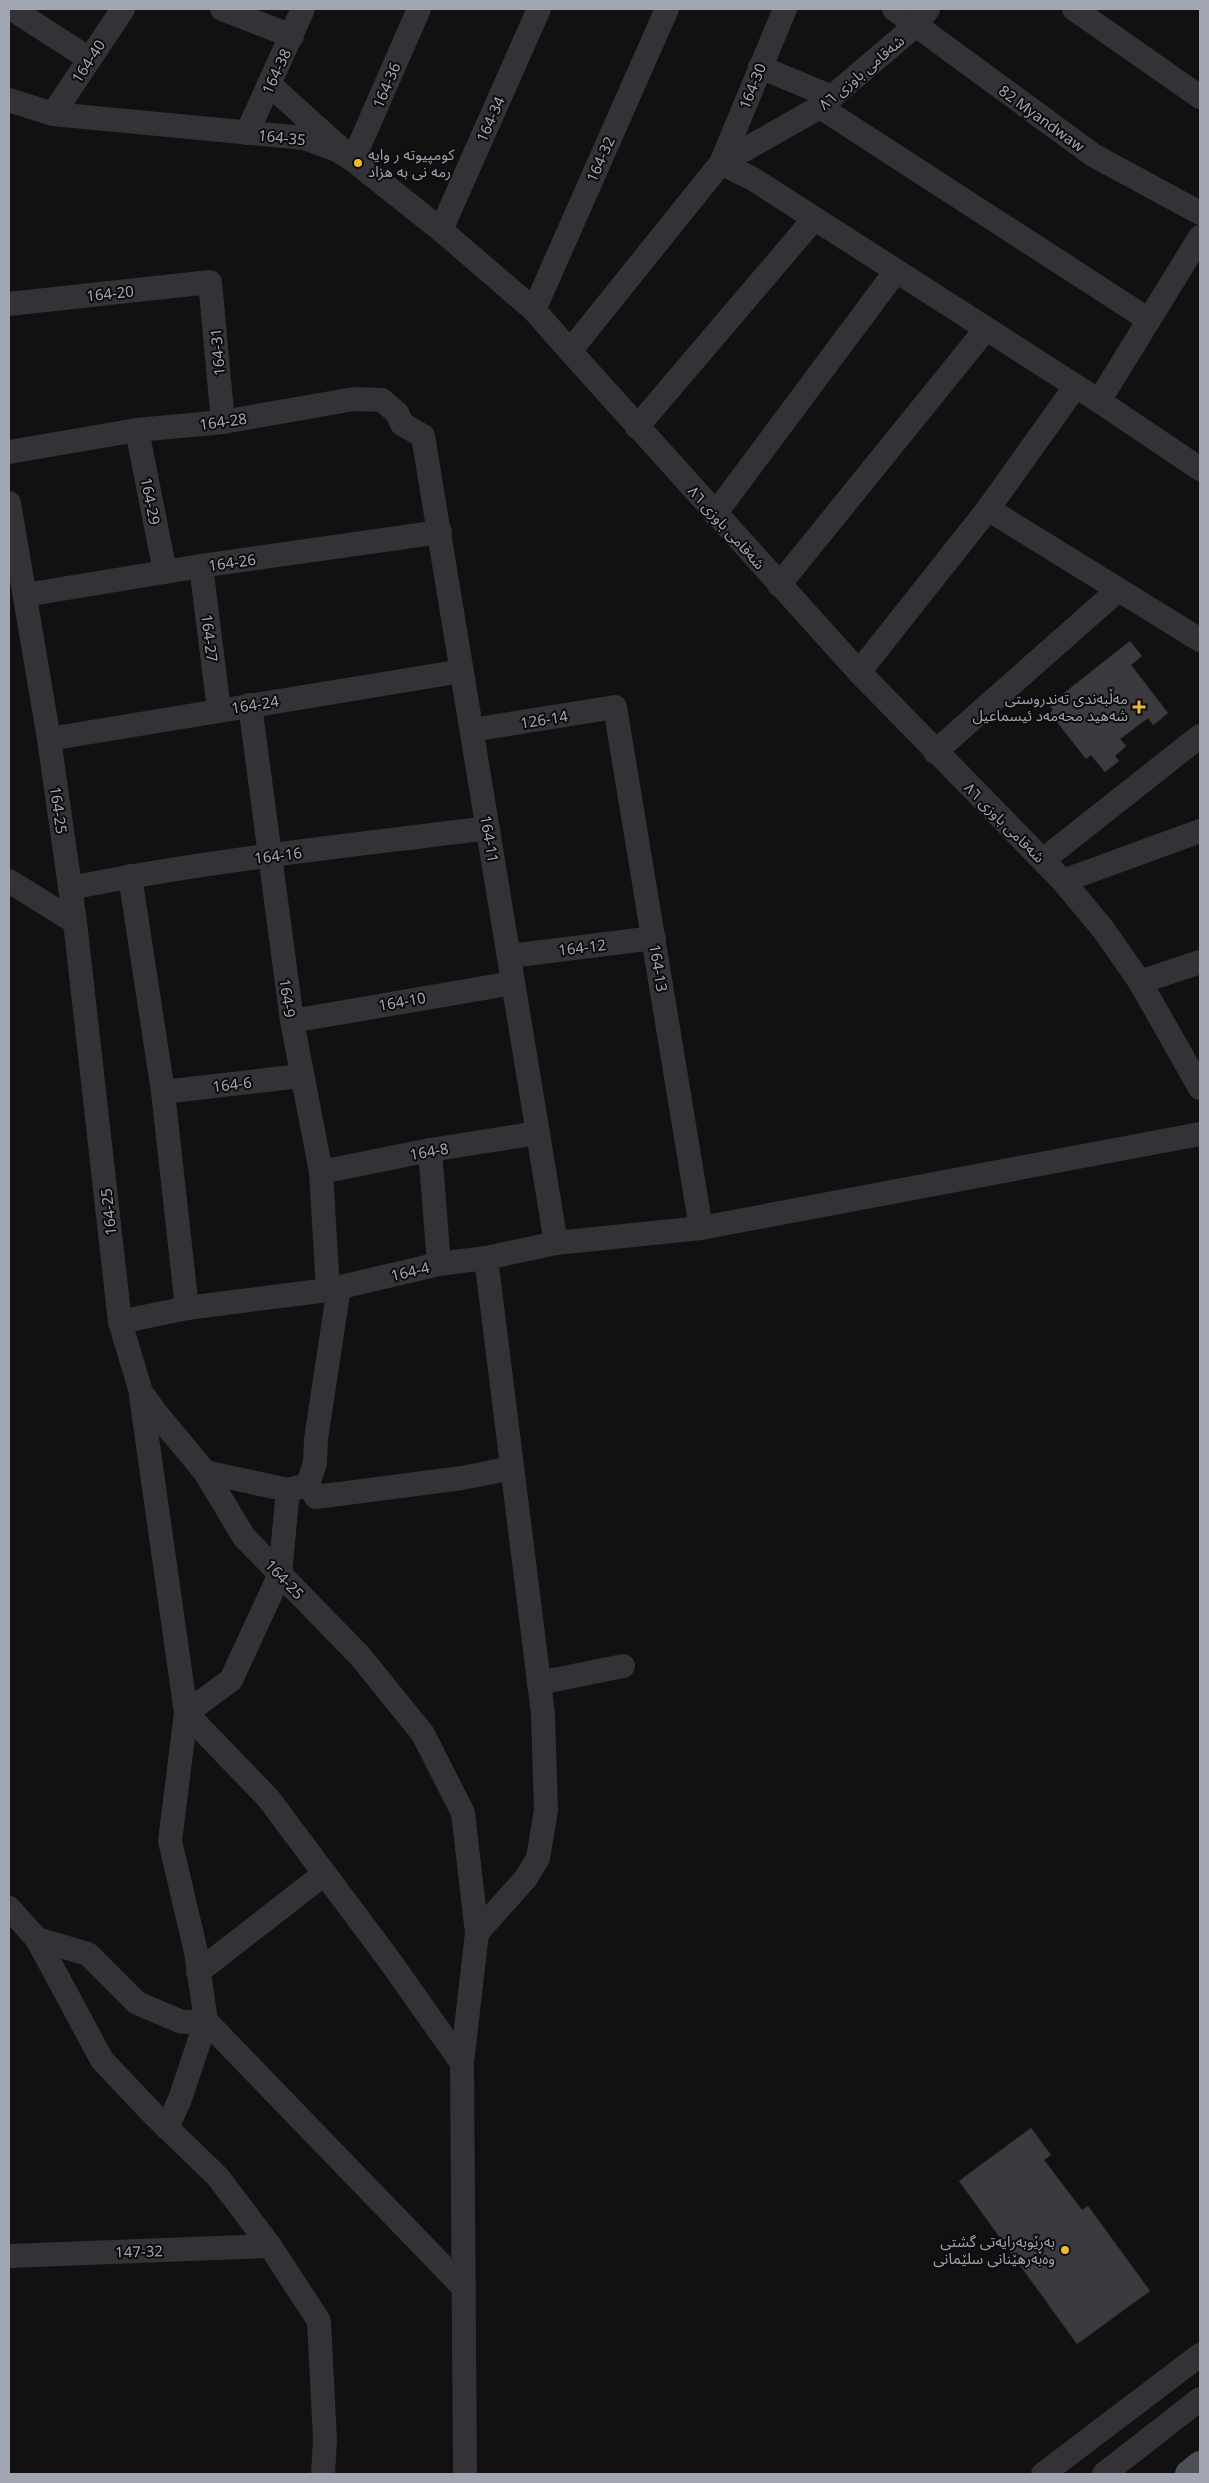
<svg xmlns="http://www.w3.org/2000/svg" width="1209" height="2483" font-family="'Noto Sans','Noto Sans Arabic',sans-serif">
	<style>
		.building { fill: #3b3b3f; stroke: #2b2b2e }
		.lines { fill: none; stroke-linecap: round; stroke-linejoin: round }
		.minor { stroke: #323237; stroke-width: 24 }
		.major { stroke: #4e4f56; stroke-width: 28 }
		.poi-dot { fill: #eebb2d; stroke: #0c0c0d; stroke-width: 2 }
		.labels { text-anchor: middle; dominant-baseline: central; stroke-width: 4; stroke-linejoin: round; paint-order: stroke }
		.street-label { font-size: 15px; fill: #a2a6b3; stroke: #0c0c0d }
		.poi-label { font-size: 15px; fill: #a2a6b3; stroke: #0c0c0d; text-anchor: end }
	</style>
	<rect width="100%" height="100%" fill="#111112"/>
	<g class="building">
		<polygon points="1130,641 1142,656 1131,665 1168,713 1153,725 1148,718 1120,739 1126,746 1115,756 1119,761 1105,772 1091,755 1086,759 1050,713 1053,710 1049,705"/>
		<polygon points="1031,2128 1051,2155 1044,2160 1082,2210 1088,2206 1150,2291 1077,2344 959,2181"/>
	</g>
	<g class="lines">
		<g class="minor">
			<polyline points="12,9 88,58"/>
			<polyline points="222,9 292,36"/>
			<polyline points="785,9 721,163 753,179 1099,401 1200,469"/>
			<polyline points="894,9 1093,155 1200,213"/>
			<polyline points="928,9 916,25 820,107 721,163 570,351 859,672 1063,881 1103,929 1140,982 1200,1088"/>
			<polyline points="1074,9 1200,97"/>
			<polyline points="760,67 832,97"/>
			<polyline points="269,84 353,160 419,9"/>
			<polyline points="9,100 53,114 304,138 337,150 353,160 441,230 534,310 570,351"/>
			<polyline points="820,107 1149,320"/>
			<polyline points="53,114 123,9"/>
			<polyline points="247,133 303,9"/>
			<polyline points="441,230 539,9"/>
			<polyline points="9,304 210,282 223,422"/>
			<polyline points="534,310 667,9"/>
			<polyline points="1099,401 1200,237"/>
			<polyline points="637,427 814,219"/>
			<polyline points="137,430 165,572"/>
			<polyline points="9,452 137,430 223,422 354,399 382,400 397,413 402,424 423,436 556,1243"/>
			<polyline points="9,503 49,739 75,922 120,1322 141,1392 156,1413 205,1472 244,1537 360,1656 423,1734 463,1813 477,1933 462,2063 465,2474"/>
			<polyline points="988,509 1200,640"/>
			<polyline points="715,514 896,271"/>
			<polyline points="201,566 219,710"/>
			<polyline points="779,585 986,329"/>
			<polyline points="25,595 201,566 440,532"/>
			<polyline points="859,672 988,509 1075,387"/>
			<polyline points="250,705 292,1021 321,1172 328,1290"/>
			<polyline points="472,730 615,707 701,1228"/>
			<polyline points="49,739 462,671"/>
			<polyline points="935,752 1117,591"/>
			<polyline points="1043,860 1200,736"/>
			<polyline points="130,876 163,1092 187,1308"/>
			<polyline points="9,881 75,922"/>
			<polyline points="1063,881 1200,831"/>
			<path d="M70 888C208 860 348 846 488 828"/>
			<polyline points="510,956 654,938"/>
			<polyline points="1140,982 1200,962"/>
			<polyline points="292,1021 513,983"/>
			<polyline points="163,1092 301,1076"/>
			<polyline points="430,1150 439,1264"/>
			<polyline points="321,1172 430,1150 538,1133"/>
			<polyline points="339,1287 316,1439 315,1463 308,1484 316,1497 462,1478 512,1468"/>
			<polyline points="120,1322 187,1308 328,1290 439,1264 486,1258 556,1243 701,1228 1200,1134"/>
			<polyline points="141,1396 186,1713 170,1841 196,1952 206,2021 180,2099 167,2128"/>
			<polyline points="205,1472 288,1490 304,1486"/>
			<polyline points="288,1490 280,1574 231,1680 186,1713 268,1798 387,1957 462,2063"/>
			<polyline points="539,1683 623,1666"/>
			<polyline points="9,1908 37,1939 102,2060 154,2115 218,2177 270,2246 319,2321 325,2440 323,2474"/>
			<polyline points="477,1933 526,1878 538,1858 546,1810 543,1714 486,1258"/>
			<polyline points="37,1939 88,1954 137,2003 182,2022 206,2021 464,2288"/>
			<polyline points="198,1972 324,1874"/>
			<polyline points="9,2256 270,2246"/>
			<polyline points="1043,2474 1200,2355"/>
			<polyline points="1104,2474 1200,2399"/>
		</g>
		<polyline class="major" points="1189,2474 1200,2465"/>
	</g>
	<g class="poi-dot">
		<circle cx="358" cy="163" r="5"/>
		<path d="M1136.5 699.5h5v5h5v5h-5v5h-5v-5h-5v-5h5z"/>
		<circle cx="1065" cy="2250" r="5"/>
	</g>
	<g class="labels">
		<g class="street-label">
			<text transform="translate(88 61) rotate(-57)">164-40</text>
			<text transform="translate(276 71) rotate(-65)">164-38</text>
			<text transform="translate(861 72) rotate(-40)">شەقامی باوزی ٨٦</text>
			<text transform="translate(386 85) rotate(-67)">164-36</text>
			<text transform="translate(752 86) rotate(-68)">164-30</text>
			<text transform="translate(1042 118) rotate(36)">82 Myandwaw</text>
			<text transform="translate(490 119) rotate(-66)">164-34</text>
			<text transform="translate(282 137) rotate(6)">164-35</text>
			<text transform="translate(600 159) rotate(-66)">164-32</text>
			<text transform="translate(110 293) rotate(-6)">164-20</text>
			<text transform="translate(217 352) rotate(-95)">164-31</text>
			<text transform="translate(223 421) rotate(-8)">164-28</text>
			<text transform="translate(151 501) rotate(79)">164-29</text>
			<text transform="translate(727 527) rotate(48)">شەقامی باوزی ٨٦</text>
			<text transform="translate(232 562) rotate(-8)">164-26</text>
			<text transform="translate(210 638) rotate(83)">164-27</text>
			<text transform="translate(255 704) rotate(-9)">164-24</text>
			<text transform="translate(544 719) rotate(-9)">126-14</text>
			<text transform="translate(59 810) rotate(82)">164-25</text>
			<text transform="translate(1005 822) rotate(45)">شەقامی باوزی ٨٦</text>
			<text transform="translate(490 839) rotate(80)">164-11</text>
			<text transform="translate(278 855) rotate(-7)">164-16</text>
			<text transform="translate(582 947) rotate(-7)">164-12</text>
			<text transform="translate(659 968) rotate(81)">164-13</text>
			<text transform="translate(288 998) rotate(82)">164-9</text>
			<text transform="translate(402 1001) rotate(-10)">164-10</text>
			<text transform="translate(232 1084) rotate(-7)">164-6</text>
			<text transform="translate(429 1151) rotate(-10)">164-8</text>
			<text transform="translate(108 1212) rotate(-96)">164-25</text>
			<text transform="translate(410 1271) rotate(-13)">164-4</text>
			<text transform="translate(285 1579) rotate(46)">164-25</text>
			<text transform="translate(139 2251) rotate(-2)">147-32</text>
		</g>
		<g class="poi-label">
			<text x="368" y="154" text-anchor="start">کومپیوته ر وایه<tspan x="368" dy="17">رمه نی به هزاد</tspan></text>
			<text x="1128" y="698">مەڵبەندی تەندروستی<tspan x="1128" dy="17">شەهید محەمەد ئیسماعیل</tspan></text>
			<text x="1055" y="2241">بەڕێوبەرایەتی گشتی<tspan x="1055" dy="17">وەبەرهێنانی سلێمانی</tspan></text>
		</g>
	</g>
	<rect width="1209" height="2483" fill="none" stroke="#a2a6b3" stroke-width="20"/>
</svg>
